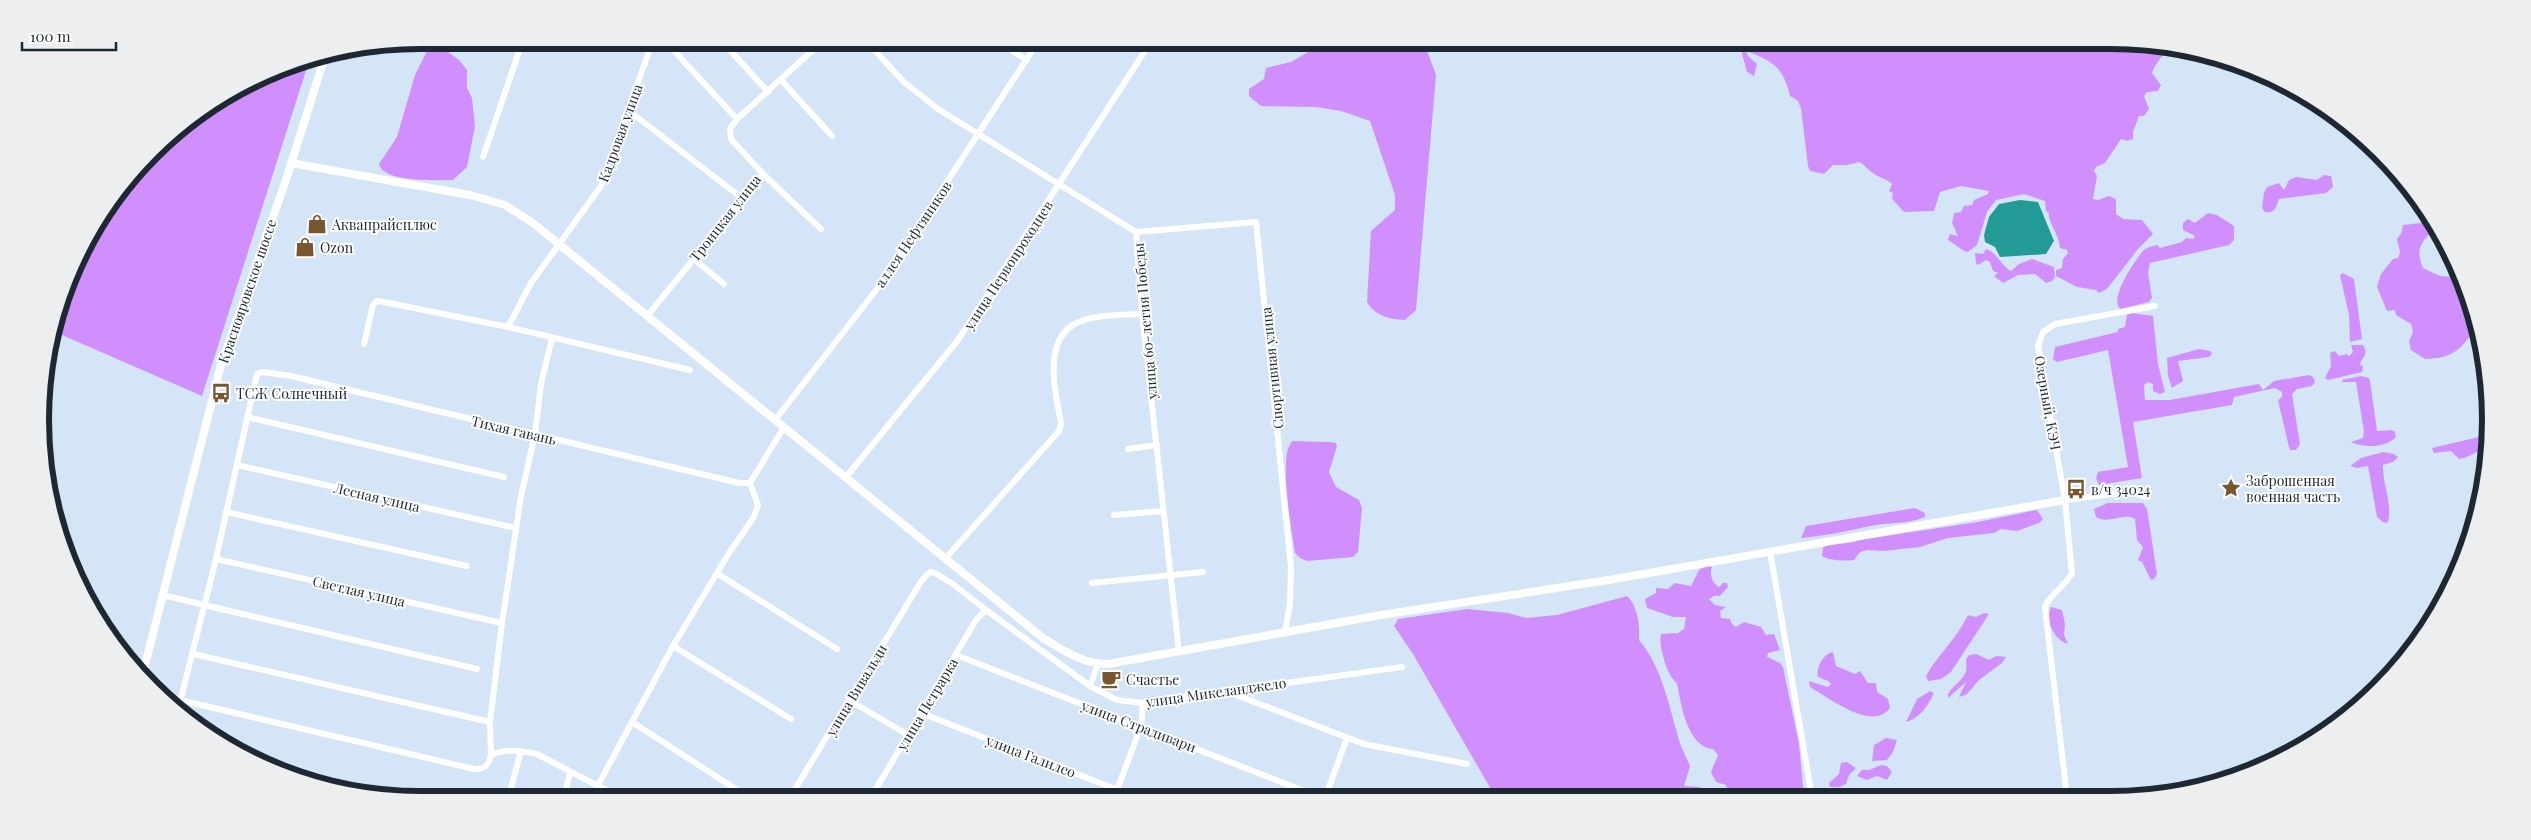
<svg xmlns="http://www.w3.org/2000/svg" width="2531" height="840" font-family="'Playfair Display',serif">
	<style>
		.forest { fill: #d18ffe }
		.water { fill: #229a95 }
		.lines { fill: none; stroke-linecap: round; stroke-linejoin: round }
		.minor { stroke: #fff; stroke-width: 6 }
		.tertiary { stroke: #fff; stroke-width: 8 }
		.labels { text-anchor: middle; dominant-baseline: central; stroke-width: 4; stroke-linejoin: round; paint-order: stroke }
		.street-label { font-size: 14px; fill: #1d2833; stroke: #fff }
		.poi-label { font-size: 14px; fill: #1d2833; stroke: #fff; text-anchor: start }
		.rim { fill: none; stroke: #1d2833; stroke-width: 6 }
	</style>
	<rect width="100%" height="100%" fill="#d4e5f8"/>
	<g class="forest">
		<path d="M1329 40H1423L1436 75 1416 310 1405 320C1389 319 1375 316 1367 302L1371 231 1395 210V195L1370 121 1341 111 1316 107 1261 106 1249 96V89L1264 79 1266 68 1291 62Z"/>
		<path d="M1734 40H2111L2168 46C2164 56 2155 63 2152 73L2161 85 2158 91 2147 92 2144 96 2149 109 2144 116H2139L2133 132V139L2127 141 2121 139 2105 163 2096 167 2094 171 2097 176 2093 199 2098 200 2109 196 2116 199V214L2123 219 2142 220 2153 234 2138 249 2107 289 2099 293 2096 290 2077 287 2056 276V270L2062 268 2063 259 2068 253 2067 250 2060 248C2060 236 2047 221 2049 213L2046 211 2045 201 2024 194 1996 200 1987 212 1977 245 1968 252 1964 251 1948 240 1950 234 1958 236 1952 223 1954 213 1961 212 1964 206 1972 205 1974 200 1988 194 1989 191 1961 186 1940 192 1934 211 1904 212 1892 199 1893 193 1889 191 1892 184C1886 178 1879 178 1873 173 1868 170 1865 165 1859 162L1847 165H1833L1824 174 1810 171 1808 166 1801 108 1798 101 1790 96C1783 67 1773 61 1746 51L1748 56 1757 64 1754 76 1747 72 1741 50Z"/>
		<path d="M430 45 444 49 459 60 467 70V88L472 98 475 126 467 167 453 180C437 180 383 183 379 164L397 137 415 75Z"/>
		<polygon points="310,58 202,396 55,332 79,252 118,189 169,134 275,69"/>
		<path d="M2324 175 2331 176 2333 187 2326 193 2279 199C2276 207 2275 214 2265 212L2262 208 2264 193 2267 187 2279 183 2284 190 2289 180 2296 177 2317 180Z"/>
		<path d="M2208 213 2217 215 2234 226V240L2229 245 2150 263 2148 273 2152 298 2149 302 2120 309C2109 298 2135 261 2142 252 2145 248 2152 246 2157 245L2160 248 2182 242 2186 238 2193 239 2195 236 2183 230V223L2188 219 2195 223Z"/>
		<path d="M2431 216 2436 226C2423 242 2414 246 2423 268L2440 276 2463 278 2477 327C2460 350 2454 358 2425 359L2411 350 2409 341 2413 332 2411 324 2396 315 2395 310 2387 311 2377 287 2381 274 2393 259 2398 258 2400 252 2397 239 2401 234 2403 225 2421 223Z"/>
		<path d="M1986 249C1997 252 2001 266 2011 271L2019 264 2032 259 2054 267 2055 277 2052 281 2046 283 2035 274 2018 275 2003 283 1994 276 1998 273 1993 271 1990 262 1986 260 1978 265 1976 263 1975 253 1983 254Z"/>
		<polygon points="2343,273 2354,279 2362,339 2350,342 2349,315 2340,275"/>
		<polygon points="2132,313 2153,316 2158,364 2165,392 2160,394 2153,391 2153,384 2148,382 2144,385 2145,400 2170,400 2259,384 2263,390 2274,381 2309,375 2313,377 2315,382 2312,386 2297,389 2292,394 2300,444 2296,450 2290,450 2288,443 2278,400 2282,397 2282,392 2275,388 2234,397 2232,405 2133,422 2142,478 2099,485 2096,478 2098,472 2128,467 2108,350 2057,362 2053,359 2055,347 2118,332 2118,329 2125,327 2127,315"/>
		<path d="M2351 345H2363C2369 355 2363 356 2360 364L2363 367 2362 372 2328 380 2325 378 2331 366 2330 353 2335 351 2339 356 2347 354 2349 356 2353 352Z"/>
		<polygon points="2199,349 2210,351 2212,354 2209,357 2178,361 2183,381 2172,388 2168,376 2167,358"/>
		<path d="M2361 376 2369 378 2370 381 2377 431 2392 430 2395 432 2396 437C2385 448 2365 448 2351 442L2363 438 2364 431 2356 382H2342V380Z"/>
		<path d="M2479 437H2485L2488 443C2482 450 2468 458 2459 459L2451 451 2434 453 2432 448Z"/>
		<path d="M1293 441 1331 442 1336 443 1337 446 1329 472 1336 487 1359 500 1362 508 1358 552 1353 557 1307 561 1300 558 1295 553C1292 532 1277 452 1293 441Z"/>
		<path d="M2383 452 2394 454 2398 457 2393 462 2383 465C2382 484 2393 503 2388 522L2384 523 2377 517 2368 466 2357 468 2350 466 2361 458Z"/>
		<path d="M2108 503H2143L2147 509 2157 574 2154 579 2151 580 2142 562 2138 560 2143 547 2137 540 2135 519C2123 512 2108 525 2096 517L2094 509Z"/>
		<path d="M1915 508 1925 513V517C1906 525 1889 522 1870 526 1847 531 1824 536 1801 538L1806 526Z"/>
		<path d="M2037 510 2043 519 2039 523 2017 531 2001 529 1994 533 1948 538 1920 547 1883 551 1867 550 1860 552 1854 560C1844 561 1831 561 1822 556L1823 547C1836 541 1846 546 1859 540L1978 522Z"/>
		<path d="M1707 565 1712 567C1709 574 1712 583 1719 587L1723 583H1727L1728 587 1720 596H1714L1709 599 1715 605 1726 607 1720 611 1721 618 1730 619 1732 624 1736 627 1744 622 1761 627 1766 635 1774 634 1780 650 1768 653 1767 657 1780 663 1783 667 1799 744 1804 797 1729 798 1726 785 1716 782 1711 772 1718 755 1713 749C1687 747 1681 704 1677 683 1667 677 1658 644 1661 634L1678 633 1684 629 1686 617H1673L1647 608 1645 599 1656 593V588L1668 589 1675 583 1691 586 1699 570Z"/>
		<path d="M1627 596C1638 606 1640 626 1639 640 1663 667 1670 712 1681 746L1690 766 1684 786 1700 787 1704 798H1496L1413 654 1394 626 1398 619 1467 609 1508 613 1526 618 1557 615Z"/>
		<path d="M2051 607 2062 610 2065 624 2064 635 2068 644C2055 640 2052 629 2047 618Z"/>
		<path d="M1984 613 1989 614 1951 672 1941 679 1928 681 1926 676C1939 653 1956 640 1968 615L1976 617Z"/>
		<path d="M1833 652 1836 666 1855 674 1860 671 1868 683H1876L1877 692 1888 699 1890 708C1873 732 1829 698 1810 687L1809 681 1828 687 1831 684 1828 681 1818 677C1816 667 1823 654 1833 652Z"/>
		<path d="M1976 654 1989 660 1996 656 2006 657 2002 663 1979 680 1967 694 1959 697 1966 682 1948 698V694C1953 685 1963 681 1966 671 1967 668 1966 663 1966 659L1969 655Z"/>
		<path d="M1930 691 1934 693C1928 706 1920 718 1906 722L1917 699Z"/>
		<polygon points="1886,738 1897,740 1893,752 1887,760 1872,761 1874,745"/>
		<polygon points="1847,762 1856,768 1849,775 1846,784 1840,787 1830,787 1829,783 1839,774 1841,763"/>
		<polygon points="1881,765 1887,766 1892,772 1887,780 1877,776 1867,780 1857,776 1862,770 1869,770"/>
	</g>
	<polygon class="water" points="2020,200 2038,202 2054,241 2046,254 2000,257 1995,247 1985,242 1984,235 1989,217 1999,204"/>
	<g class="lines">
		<g class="minor">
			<polyline points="664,40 737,119"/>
			<polyline points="721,40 768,92"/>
			<polyline points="865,40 904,82 938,109 1136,232 1142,314 1179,652"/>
			<polyline points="994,40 1027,60"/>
			<polyline points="781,80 832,136"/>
			<polyline points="628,110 743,199"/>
			<polyline points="483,157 523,40"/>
			<polyline points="763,174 821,229"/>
			<polyline points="1136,232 1256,222 1291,567 1290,604 1285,633"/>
			<polyline points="694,259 724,284"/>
			<polyline points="648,315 763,174 731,139 730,129 737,119 824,40"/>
			<polyline points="508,327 531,283 601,186 653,40"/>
			<polyline points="364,344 373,305 377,301 384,302 508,327 690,370"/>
			<polyline points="247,417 504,477"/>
			<polyline points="775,420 880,285 1039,40"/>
			<polyline points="1128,449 1157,445"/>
			<polyline points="237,465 516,528"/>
			<polyline points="846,477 958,340 1152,40"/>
			<polyline points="2065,500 2129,492 2148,497"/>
			<polyline points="226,512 467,566"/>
			<polyline points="1114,515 1163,511"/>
			<polyline points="1770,551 1812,797"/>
			<polyline points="216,559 502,623"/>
			<path d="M945 559 1059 431 1061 423C1055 390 1040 333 1084 320 1102 314 1124 315 1142 314"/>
			<polyline points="718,574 837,649"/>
			<polyline points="1092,583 1203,572"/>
			<polyline points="162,595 477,669"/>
			<polyline points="673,646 791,719"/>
			<polyline points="193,654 490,722"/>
			<polyline points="956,655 1322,798"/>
			<polyline points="1090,686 1098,664"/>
			<polyline points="1228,692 1364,744 1467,764"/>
			<path d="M180 700 474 769C486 769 488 766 491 755 506 748 521 751 537 754L625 800"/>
			<polyline points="849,700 908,735"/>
			<polyline points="178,710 216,559 257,374 262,372 291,376 739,483 750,483 784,427"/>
			<polyline points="921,713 1141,799"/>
			<polyline points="632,722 745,795"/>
			<polyline points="491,755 490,722 502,623 521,496 535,434 541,384 552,338"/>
			<polyline points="273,770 385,797"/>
			<polyline points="597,787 673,646 729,553 754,517 758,505 750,483"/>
			<polyline points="1117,790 1141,726 1143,703"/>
			<path d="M2067 797 2045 607C2053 590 2064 588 2072 573L2065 500 2038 346 2043 332 2055 324 2155 306"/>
			<polyline points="1325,798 1347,738"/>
			<polyline points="789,799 922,580 930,572 935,573 953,584 986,610 1090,686 1117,700 1143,703 1402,667"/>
			<polyline points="870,799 976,620 986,610"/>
			<polyline points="511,800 511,788 521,751"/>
			<polyline points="563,800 570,773"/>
		</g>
		<g class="tertiary">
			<path d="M291 163 470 195 505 205 533 223 1043 638C1064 651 1083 664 1108 664L1381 615 1615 579 2065 500"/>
			<polyline points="142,677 221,365 286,180 326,53"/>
		</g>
	</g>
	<defs>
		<symbol id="shop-bare" viewBox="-9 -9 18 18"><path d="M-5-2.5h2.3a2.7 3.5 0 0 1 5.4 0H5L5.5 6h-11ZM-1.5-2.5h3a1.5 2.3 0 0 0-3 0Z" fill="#79572e" stroke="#fff" stroke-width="2.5" paint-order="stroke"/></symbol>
		<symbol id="bus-bare" viewBox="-9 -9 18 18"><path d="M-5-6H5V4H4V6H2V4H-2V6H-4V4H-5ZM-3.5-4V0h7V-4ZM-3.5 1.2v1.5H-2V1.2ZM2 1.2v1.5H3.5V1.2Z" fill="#79572e" stroke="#fff" stroke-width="2.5" paint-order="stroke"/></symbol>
		<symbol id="sight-bare" viewBox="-9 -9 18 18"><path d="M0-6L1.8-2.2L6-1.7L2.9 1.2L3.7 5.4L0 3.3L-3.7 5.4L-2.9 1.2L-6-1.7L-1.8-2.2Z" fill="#79572e" stroke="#fff" stroke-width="2.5" paint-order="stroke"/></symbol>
		<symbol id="cafe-bare" viewBox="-9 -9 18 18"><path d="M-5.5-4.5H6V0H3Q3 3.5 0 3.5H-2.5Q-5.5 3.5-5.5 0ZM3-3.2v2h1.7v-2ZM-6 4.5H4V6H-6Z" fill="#79572e" stroke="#fff" stroke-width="2.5" paint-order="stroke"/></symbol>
	</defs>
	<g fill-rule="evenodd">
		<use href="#shop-bare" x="303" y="210" width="28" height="28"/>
		<use href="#shop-bare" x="291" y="233" width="28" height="28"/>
		<use href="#bus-bare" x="207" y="379" width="28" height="28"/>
		<use href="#sight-bare" x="2217" y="474" width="28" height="28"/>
		<use href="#bus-bare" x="2062" y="475" width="28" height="28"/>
		<use href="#cafe-bare" x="1097" y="665" width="28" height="28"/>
	</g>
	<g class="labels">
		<g class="street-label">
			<text transform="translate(620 133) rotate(-70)">Кадровая улица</text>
			<text transform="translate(725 218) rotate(-52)">Троицкая улица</text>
			<text transform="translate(913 234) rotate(-56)">аллея Нефтяников</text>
			<text transform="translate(1008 265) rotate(-57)">улица Первопроходцев</text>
			<text transform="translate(247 291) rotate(-71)">Краснояровское шоссе</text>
			<text transform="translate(1145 321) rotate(-95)">улица 60-летия Победы</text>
			<text transform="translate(1272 368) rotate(-96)">Спортивная улица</text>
			<text transform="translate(2048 403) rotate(80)">Озерный, КЭЧ</text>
			<text transform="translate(514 430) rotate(13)">Тихая гавань</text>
			<text transform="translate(377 497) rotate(13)">Лесная улица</text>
			<text transform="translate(359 591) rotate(13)">Светлая улица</text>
			<text transform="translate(856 690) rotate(-59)">улица Вивальди</text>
			<text transform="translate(1216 692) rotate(-8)">улица Микеланджело</text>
			<text transform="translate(927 704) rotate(-59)">улица Петрарка</text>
			<text transform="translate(1139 726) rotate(21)">улица Страдивари</text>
			<text transform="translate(1031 756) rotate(21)">улица Галилео</text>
		</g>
		<g class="poi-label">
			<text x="332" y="224">Аквапрайсплюс</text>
			<text x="320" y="247">Ozon</text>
			<text x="236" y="393">ТСЖ Солнечный</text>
			<text x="2246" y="480">Заброшенная<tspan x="2246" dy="16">военная часть</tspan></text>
			<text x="2091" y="489">в/ч 34024</text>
			<text x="1126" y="679">Счастье</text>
		</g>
	</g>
	<path d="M0 0H2531V840H0ZM420 49H2111A371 371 0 0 1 2482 420V420A371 371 0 0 1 2111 791H420A371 371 0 0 1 49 420V420A371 371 0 0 1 420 49Z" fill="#edeeef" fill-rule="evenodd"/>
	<path class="rim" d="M420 49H2111A371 371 0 0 1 2482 420V420A371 371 0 0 1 2111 791H420A371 371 0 0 1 49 420V420A371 371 0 0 1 420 49Z"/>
	<path d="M22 42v8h94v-8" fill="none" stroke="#1d2833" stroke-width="2.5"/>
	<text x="30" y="42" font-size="15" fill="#1d2833" stroke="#ffffff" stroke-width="4" paint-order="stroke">100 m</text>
</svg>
